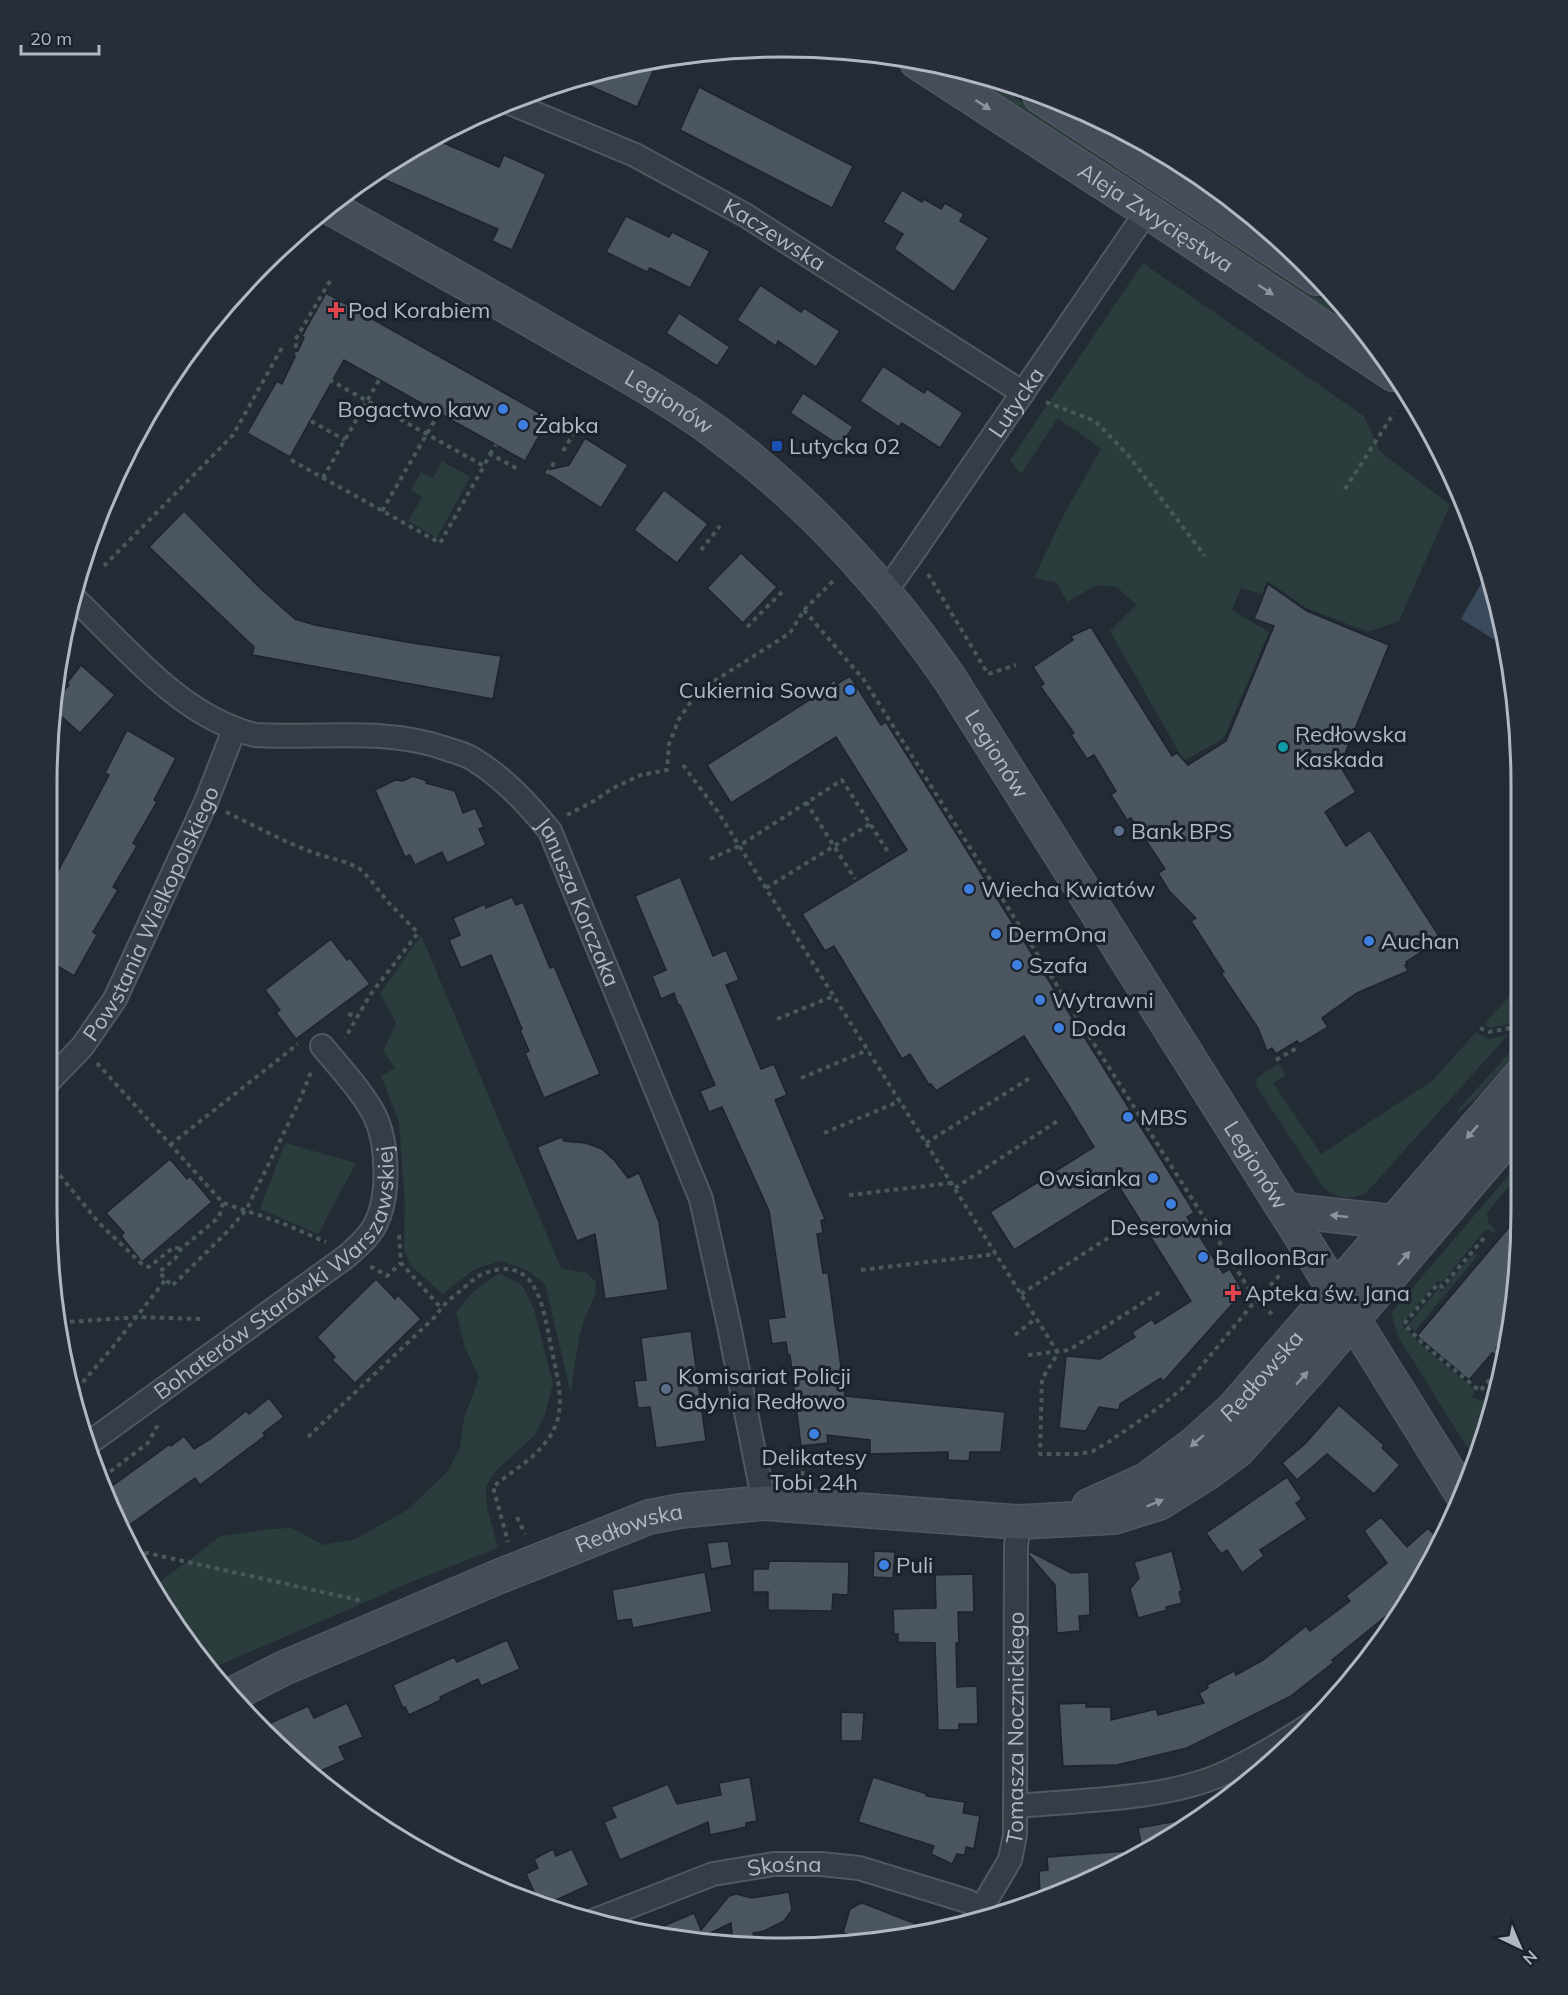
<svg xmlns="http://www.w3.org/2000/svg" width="1568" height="1995" font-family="Mulish,sans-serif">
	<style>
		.green { fill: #2b3c3c }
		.water { fill: #3a4a5d }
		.building { fill: #4b5661; stroke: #1d242d; stroke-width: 1.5 }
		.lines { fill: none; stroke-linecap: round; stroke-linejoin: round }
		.street-casing { stroke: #515861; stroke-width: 26 }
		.secondary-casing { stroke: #515861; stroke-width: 36 }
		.path { stroke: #49595b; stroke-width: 4; stroke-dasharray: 4.5 4.5; stroke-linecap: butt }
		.street { stroke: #363d46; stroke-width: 22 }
		.secondary { stroke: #444d59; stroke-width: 33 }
		.oneway { fill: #8b939e }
		.health-dot { fill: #e0444e; stroke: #1b222b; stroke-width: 2 }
		.shop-dot { fill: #3f7fe0; stroke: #1b222b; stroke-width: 2 }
		.transit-dot { fill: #1a4fb4; stroke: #1b222b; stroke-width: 2 }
		.culture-dot { fill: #0f9aa8; stroke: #1b222b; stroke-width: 2 }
		.service-dot { fill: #5c6f8a; stroke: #1b222b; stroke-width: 2 }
		.labels { text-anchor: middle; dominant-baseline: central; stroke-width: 6; stroke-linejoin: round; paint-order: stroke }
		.street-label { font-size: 22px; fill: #b1b8c3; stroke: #1b222b }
		.poi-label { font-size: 22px; fill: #b1b8c3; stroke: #1b222b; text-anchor: start }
		.rim { fill: none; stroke: #b1b8c3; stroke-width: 3 }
	</style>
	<rect width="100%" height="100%" fill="#232b35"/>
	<g class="green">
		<polygon points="960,69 978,73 1028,106 1356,322 1366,336"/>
		<polygon points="1143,263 1364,416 1380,451 1450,505 1399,621 1368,632 1306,608 1267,581 1262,594 1241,588 1232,610 1269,632 1224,738 1184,761 1110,631 1136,605 1117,587 1097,585 1067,602 1057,583 1034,578 1064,514 1101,449 1058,418 1021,474 1010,460"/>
		<polygon points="442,461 470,477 437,538 408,521 422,497 411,490 421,472 433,478"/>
		<path d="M421 935 561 1268 587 1273 596 1282C597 1300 586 1310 582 1327 576 1349 574 1372 571 1394L545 1284 528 1271 501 1261 475 1269 443 1294 410 1265 404 1249 405 1206 399 1122 381 1076 395 1068 383 1051 396 1023 380 994Z"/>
		<polygon points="1521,984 1521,1020 1519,1022 1490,1028 1484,1024"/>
		<path d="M1476 1032 1489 1039 1508 1035 1366 1193C1349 1201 1336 1199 1322 1186L1255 1084 1258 1077 1278 1064 1286 1075 1273 1083 1321 1154 1432 1081Z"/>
		<polygon points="1521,1040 1521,1048 1477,1097 1459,1112 1457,1111"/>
		<polygon points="285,1143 356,1163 318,1234 260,1209"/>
		<polygon points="1521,1145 1521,1151 1409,1281 1406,1278"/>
		<polygon points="1521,1161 1521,1171 1487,1213 1488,1222 1498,1234 1487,1230 1483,1232 1442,1283 1438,1281 1404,1321 1403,1326 1422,1346 1475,1390 1472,1397 1481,1400 1485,1398 1499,1381 1475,1460 1399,1338 1391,1313"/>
		<polygon points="1473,1254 1478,1255 1415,1331 1408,1325 1439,1288 1442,1291"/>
		<polygon points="499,1273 522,1285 534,1309 553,1384 545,1414 535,1435 496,1471 486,1486 487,1508 498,1548 416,1580 213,1668 149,1584 161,1581 221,1536 269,1529 292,1528 323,1545 356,1539 407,1510 447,1472 460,1448 464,1419 479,1377 465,1348 456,1312 473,1292"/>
	</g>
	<polygon class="water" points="1482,582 1490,586 1499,632 1495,640 1461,619"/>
	<g class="building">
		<polygon points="658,60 637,107 574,79"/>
		<polygon points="699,87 853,166 832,208 680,130"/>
		<polygon points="432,138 499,167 504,155 546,174 512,250 492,241 498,229 374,175 415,145"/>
		<polygon points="902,190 922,202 924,199 941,209 945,203 964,214 960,221 989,238 954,292 894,249 903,234 883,222"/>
		<polygon points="626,216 669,237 672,232 710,251 690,288 650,268 647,272 606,252"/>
		<polygon points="760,285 801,312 804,308 840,331 816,367 778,341 776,346 737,320"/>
		<polygon points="326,293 549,418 525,461 344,360 290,457 247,433 277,381 282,384 304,338 302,336"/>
		<polygon points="679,313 730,347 717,366 666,333"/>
		<polygon points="883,366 924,393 927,389 963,413 940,448 902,423 899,427 860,401"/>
		<polygon points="803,393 853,427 840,446 790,413"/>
		<polygon points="585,438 628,465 601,508 543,471 569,465"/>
		<polygon points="664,490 708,524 677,563 634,530"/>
		<polygon points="184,511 261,589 295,619 315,625 406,642 501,656 493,699 252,655 254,647 149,547"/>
		<polygon points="741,553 777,587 743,623 707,588"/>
		<polygon points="1268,584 1307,611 1389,645 1340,766 1356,792 1325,812 1346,846 1370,830 1441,939 1406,962 1407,964 1405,965 1408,971 1357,993 1322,1018 1328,1027 1300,1044 1297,1041 1276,1054 1272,1048 1267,1051 1258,1028 1221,973 1224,972 1191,921 1196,918 1169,891 1158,873 1165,869 1131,818 1127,820 1111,795 1116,791 1094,755 1087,759 1071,735 1074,733 1040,686 1044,684 1033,667 1073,640 1071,636 1091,627 1172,756 1177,753 1188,765 1226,741 1274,626 1254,619"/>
		<polygon points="81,665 115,695 80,733 53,709 55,700 69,685 67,683"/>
		<polygon points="850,676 881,725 886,722 1188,1202 1194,1213 1187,1217 1223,1273 1230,1269 1243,1292 1163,1382 1161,1378 1120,1404 1119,1410 1099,1407 1086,1431 1059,1428 1066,1356 1100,1359 1135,1337 1132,1332 1152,1319 1155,1324 1191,1301 1118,1185 1014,1250 990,1212 1094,1147 1067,1103 1024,1036 936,1091 931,1084 929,1085 910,1054 902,1059 834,946 825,951 802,914 907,850 836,737 731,803 707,765 808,701 834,680 837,684"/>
		<polygon points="127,730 176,758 154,800 157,802 133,843 137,846 113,887 118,890 93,932 97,935 74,976 47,960 48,890 109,775 105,773"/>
		<polygon points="413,776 427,781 426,783 455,791 463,813 475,808 484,827 479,829 486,845 447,863 442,852 415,865 410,855 405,857 375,790 395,780 403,781"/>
		<polygon points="680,877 713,956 726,950 739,980 726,985 761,1069 774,1064 787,1095 775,1100 825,1219 821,1221 823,1233 817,1234 823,1273 828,1273 845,1396 1005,1412 1001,1452 970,1452 969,1461 948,1460 948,1452 870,1454 870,1440 827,1435 828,1443 801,1446 790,1355 788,1355 786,1342 772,1344 768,1319 785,1317 769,1211 722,1107 709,1112 700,1091 715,1085 680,1005 678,1005 674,993 661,999 652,976 666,970 635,896"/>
		<polygon points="512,897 516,905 523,902 550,968 554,966 600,1074 544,1098 525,1053 529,1051 520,1030 522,1029 491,955 461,968 449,940 460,935 453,918 485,904 486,908"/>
		<polygon points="331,939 347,960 350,958 370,984 296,1039 276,1013 280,1010 265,990"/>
		<polygon points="562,1137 564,1141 586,1143 602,1149 615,1161 628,1178 639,1173 659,1222 668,1290 605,1299 595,1234 577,1241 537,1147"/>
		<polygon points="170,1159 187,1179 190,1176 212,1202 142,1262 121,1236 124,1233 106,1213"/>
		<polygon points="1521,1213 1508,1352 1499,1345 1469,1380 1417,1336"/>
		<polygon points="376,1279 395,1299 398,1295 421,1319 355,1383 332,1360 335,1357 317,1337"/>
		<polygon points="691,1331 706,1441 656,1448 650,1407 638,1408 634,1381 646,1380 641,1338"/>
		<polygon points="269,1398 284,1417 263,1433 265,1436 200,1485 195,1478 124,1529 108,1489 170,1444 171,1446 184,1436 194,1449 212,1438 246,1411 249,1414"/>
		<polygon points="1339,1405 1384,1445 1382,1448 1400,1465 1374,1494 1327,1454 1297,1480 1282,1463 1305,1444"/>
		<polygon points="1287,1477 1302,1499 1296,1503 1307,1519 1260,1550 1264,1556 1242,1573 1227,1550 1221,1554 1206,1533"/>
		<polygon points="1381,1517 1407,1547 1428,1528 1440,1541 1417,1584 1397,1599 1401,1604 1332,1660 1334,1662 1291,1696 1187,1748 1117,1765 1063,1766 1059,1704 1086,1703 1086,1707 1111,1707 1111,1720 1156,1709 1158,1715 1204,1703 1199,1693 1208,1688 1207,1685 1234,1671 1236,1675 1263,1660 1306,1626 1310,1631 1350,1601 1346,1596 1387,1563 1364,1531"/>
		<polygon points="728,1541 732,1565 711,1569 707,1543"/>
		<polygon points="874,1551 895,1552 893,1578 873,1577"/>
		<polygon points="1029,1551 1071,1573 1089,1572 1090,1615 1079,1616 1080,1631 1057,1633 1055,1585 1029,1555"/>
		<polygon points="1172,1551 1182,1591 1179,1592 1182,1603 1166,1607 1167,1610 1138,1618 1130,1589 1139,1578 1134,1562"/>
		<polygon points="769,1561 849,1562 848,1595 833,1594 832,1611 768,1610 768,1592 753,1592 753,1569 768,1569"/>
		<polygon points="705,1572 712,1612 633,1628 631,1619 617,1621 612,1590"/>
		<polygon points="973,1574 974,1612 958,1612 959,1643 956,1643 957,1687 977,1686 978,1724 959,1724 959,1730 938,1730 935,1643 898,1642 898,1634 894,1634 893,1609 936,1608 935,1575"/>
		<polygon points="507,1640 520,1669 481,1686 478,1679 440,1697 441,1700 409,1715 405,1707 403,1708 393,1685 454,1657 457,1662"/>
		<polygon points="347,1703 363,1737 339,1747 345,1760 316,1773 270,1739 264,1726 308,1706 314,1718"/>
		<polygon points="841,1712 864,1713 862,1741 841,1741"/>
		<polygon points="750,1777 757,1821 746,1823 746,1827 710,1835 708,1822 620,1860 604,1822 616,1817 611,1807 668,1784 677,1804 721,1795 719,1783"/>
		<polygon points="873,1777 927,1794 926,1796 965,1802 963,1813 980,1816 974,1849 966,1847 965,1855 957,1854 952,1864 931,1854 934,1846 858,1822"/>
		<polygon points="1194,1818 1153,1850 1143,1854 1138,1828"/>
		<polygon points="553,1849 556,1856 572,1849 589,1885 547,1904 538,1900 526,1874 538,1868 534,1859"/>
		<polygon points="1141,1850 1142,1854 1040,1896 1039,1871 1048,1870 1047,1857"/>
		<polygon points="789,1892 792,1910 784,1921 764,1931 753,1933 755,1941 742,1943 733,1942 731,1923 704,1936 705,1938 652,1931 694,1913 701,1930 729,1896 736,1894 752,1898"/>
		<polygon points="861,1903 865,1904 929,1929 864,1938 843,1933 850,1909"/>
	</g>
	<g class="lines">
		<defs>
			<g id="street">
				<path id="s1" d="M510 103 635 155 745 215 1023 393"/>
				<path id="s2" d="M882 590 896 577 915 550 1147 211"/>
				<path id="s3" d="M75 599C129 650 180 716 255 735 319 739 386 727 447 749 456 752 465 754 473 759 504 778 527 803 550 831L701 1199 729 1326 764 1503"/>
				<path id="s4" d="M47 1083 82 1047 115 999 206 802 234 730"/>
				<path id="s5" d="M89 1443 347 1256C357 1247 369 1237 375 1225 390 1197 388 1144 375 1116 362 1091 340 1068 322 1046"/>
				<path d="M1017 1806C1081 1800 1166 1800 1225 1773 1256 1759 1285 1741 1313 1723"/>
				<path id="s6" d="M590 1922 713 1874 774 1864H821L859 1868 967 1901 981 1908"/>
				<path id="s7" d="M972 1924 1010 1860 1015 1835 1016 1546 1019 1522"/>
			</g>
			<g id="secondary">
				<path id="s8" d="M917 62 1147 211 1393 374"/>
				<polyline points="1040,96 1317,278"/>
				<path id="s9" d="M329 207C411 252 493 298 574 345 623 373 673 400 717 433 809 501 886 586 950 679L1296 1228 1464 1497"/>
				<polyline points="1285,1210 1394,1222"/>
				<path id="s10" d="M1089 1506 1146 1480 1192 1446 1234 1408 1521 1075"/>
				<path id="s11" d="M233 1694 284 1668 500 1576 649 1517 680 1511 764 1503 1019 1522 1114 1517 1159 1503 1207 1473 1238 1450 1307 1373 1521 1122"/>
			</g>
		</defs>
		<use href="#street" class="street-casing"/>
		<use href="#secondary" class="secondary-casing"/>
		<g class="path">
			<polyline points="330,281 295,340 298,359 301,364 484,466 490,454 518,469"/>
			<polyline points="1046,402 1095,421 1128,455 1205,556"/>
			<polyline points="311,421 345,440"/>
			<polyline points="563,451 577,428"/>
			<polyline points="490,454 496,445"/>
			<polyline points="291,460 440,543 484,466"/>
			<polyline points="547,474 555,461"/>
			<polyline points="323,478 379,380"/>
			<polyline points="1345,489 1394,413"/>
			<polyline points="382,511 439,413"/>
			<polyline points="701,550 720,526"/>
			<polyline points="104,566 233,435 284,344"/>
			<polyline points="928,574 988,674 1016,665"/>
			<polyline points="804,610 864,680 1256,1300 1282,1273"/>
			<polyline points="747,627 785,589"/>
			<polyline points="683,765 718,812 1058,1353 1042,1379 1040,1454 1079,1454 1093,1451 1110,1441 1161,1406 1185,1386 1256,1300 1272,1314"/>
			<polyline points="806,802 855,879"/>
			<polyline points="226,812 285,841 314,853 348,863 360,869 369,878 387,901 418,933 370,995 345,1038"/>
			<polyline points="567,815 594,801 613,788 641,775 667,770 669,744 679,719 690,703 708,685 790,633 804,610 836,578"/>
			<polyline points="710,859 739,846 842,780 890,855"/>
			<polyline points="766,888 870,824"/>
			<polyline points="348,1014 357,1016"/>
			<polyline points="777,1019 834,996"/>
			<polyline points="1480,1028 1489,1032 1521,1026"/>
			<polyline points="1276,1060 1297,1048"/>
			<polyline points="97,1063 223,1203 282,1223 326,1242"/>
			<polyline points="801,1078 868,1050"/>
			<polyline points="824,1133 900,1101"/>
			<polyline points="926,1143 1030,1078"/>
			<polyline points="170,1145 298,1044"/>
			<polyline points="47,1163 54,1168 99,1223 143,1265 149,1267 174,1247 181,1249"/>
			<polyline points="955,1188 1059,1120"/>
			<polyline points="849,1195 952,1183"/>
			<polyline points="223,1203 219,1217 181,1249 175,1259 159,1272 172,1286 228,1231 246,1210 299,1102 311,1072"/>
			<polyline points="399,1235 401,1263 441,1308"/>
			<polyline points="1484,1238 1442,1287 1438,1284 1404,1324 1423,1344 1480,1391 1506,1360"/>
			<polyline points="370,1267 374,1268 387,1276 401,1263"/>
			<polyline points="861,1270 996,1254"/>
			<polyline points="1021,1294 1125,1227"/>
			<polyline points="61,1321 68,1322 137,1317 202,1319"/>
			<polyline points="1015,1335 1036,1318"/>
			<polyline points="1493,1349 1504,1362"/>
			<polyline points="1028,1355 1069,1350 1163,1290"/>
			<polyline points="71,1396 112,1348 166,1279"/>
			<path d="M308 1437 437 1315C443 1303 456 1295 466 1286 477 1275 487 1271 502 1269 540 1266 545 1319 551 1346 556 1374 567 1404 553 1431 541 1455 513 1470 493 1487L508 1542"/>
			<polyline points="780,1459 804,1459 802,1478"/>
			<polyline points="103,1477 148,1443 159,1423"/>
			<polyline points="517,1517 525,1534"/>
			<polyline points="136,1557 147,1553 363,1601"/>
		</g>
		<use href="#street" class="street"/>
		<use href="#secondary" class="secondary"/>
	</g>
	<defs><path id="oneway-solid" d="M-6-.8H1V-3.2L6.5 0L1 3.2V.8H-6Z" transform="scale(1.5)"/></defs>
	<g class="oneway">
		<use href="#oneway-solid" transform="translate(983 105) rotate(33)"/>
		<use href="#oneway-solid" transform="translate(1266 290) rotate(34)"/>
		<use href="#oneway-solid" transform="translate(1472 1132) rotate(131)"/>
		<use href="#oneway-solid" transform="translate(1339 1216) rotate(-174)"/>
		<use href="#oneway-solid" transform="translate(1404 1258) rotate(-49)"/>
		<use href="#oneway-solid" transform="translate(1302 1378) rotate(-48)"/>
		<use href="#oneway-solid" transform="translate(1197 1441) rotate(139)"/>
		<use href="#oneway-solid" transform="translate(1155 1503) rotate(-22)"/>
	</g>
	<g class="health-dot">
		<path d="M333 301h6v6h6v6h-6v6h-6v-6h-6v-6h6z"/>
		<path d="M1230 1284h6v6h6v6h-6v6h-6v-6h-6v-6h6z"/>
	</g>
	<g class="shop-dot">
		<circle cx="503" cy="409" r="6"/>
		<circle cx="523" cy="425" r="6"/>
		<circle cx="850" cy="690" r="6"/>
		<circle cx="969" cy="889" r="6"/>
		<circle cx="996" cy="934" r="6"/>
		<circle cx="1369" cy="941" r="6"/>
		<circle cx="1017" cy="965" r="6"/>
		<circle cx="1040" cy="1000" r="6"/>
		<circle cx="1059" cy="1028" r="6"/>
		<circle cx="1128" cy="1117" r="6"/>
		<circle cx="1153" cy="1178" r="6"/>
		<circle cx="1171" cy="1204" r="6"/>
		<circle cx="1203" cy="1257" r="6"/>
		<circle cx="814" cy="1434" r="6"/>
		<circle cx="884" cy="1565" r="6"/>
	</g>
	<rect class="transit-dot" x="771" y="440" width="12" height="12" rx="3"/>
	<circle class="culture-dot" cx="1283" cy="747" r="6"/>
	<g class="service-dot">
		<circle cx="1119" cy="831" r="6"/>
		<circle cx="666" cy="1389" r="6"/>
	</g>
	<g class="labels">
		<g class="street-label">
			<text stroke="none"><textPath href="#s8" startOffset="285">Aleja Zwycięstwa</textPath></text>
			<text stroke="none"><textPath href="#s1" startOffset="296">Kaczewska</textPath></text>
			<text stroke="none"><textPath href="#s9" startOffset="392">Legionów</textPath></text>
			<text stroke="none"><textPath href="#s2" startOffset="231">Lutycka</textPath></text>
			<text stroke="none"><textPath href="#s9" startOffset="878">Legionów</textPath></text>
			<text stroke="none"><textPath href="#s3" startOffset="632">Janusza Korczaka</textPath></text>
			<text stroke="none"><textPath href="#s4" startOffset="201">Powstania Wielkopolskiego</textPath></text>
			<text stroke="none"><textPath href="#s9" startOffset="1364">Legionów</textPath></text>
			<text stroke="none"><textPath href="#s5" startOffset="262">Bohaterów Starówki Warszawskiej</textPath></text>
			<text stroke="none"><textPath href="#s10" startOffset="219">Redłowska</textPath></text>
			<text stroke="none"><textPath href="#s11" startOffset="430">Redłowska</textPath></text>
			<text stroke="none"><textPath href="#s7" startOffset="207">Tomasza Nocznickiego</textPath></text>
			<text stroke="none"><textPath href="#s6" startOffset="204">Skośna</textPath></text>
		</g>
		<g class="poi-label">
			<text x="348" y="310">Pod Korabiem</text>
			<text x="491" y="409" text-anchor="end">Bogactwo kaw</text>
			<text x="535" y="425">Żabka</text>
			<text x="789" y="446">Lutycka 02</text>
			<text x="838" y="690" text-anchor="end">Cukiernia Sowa</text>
			<text x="1295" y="734">Redłowska<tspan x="1295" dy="25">Kaskada</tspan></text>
			<text x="1131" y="831">Bank BPS</text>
			<text x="981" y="889">Wiecha Kwiatów</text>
			<text x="1008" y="934">DermOna</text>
			<text x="1381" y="941">Auchan</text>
			<text x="1029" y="965">Szafa</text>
			<text x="1052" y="1000">Wytrawni</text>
			<text x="1071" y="1028">Doda</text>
			<text x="1140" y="1117">MBS</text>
			<text x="1141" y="1178" text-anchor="end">Owsianka</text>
			<text x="1171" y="1227" text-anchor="middle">Deserownia</text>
			<text x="1215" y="1257">BalloonBar</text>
			<text x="1245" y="1293">Apteka św. Jana</text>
			<text x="678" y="1376">Komisariat Policji<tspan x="678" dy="25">Gdynia Redłowo</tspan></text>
			<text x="814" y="1457" text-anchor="middle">Delikatesy<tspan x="814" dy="25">Tobi 24h</tspan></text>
			<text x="896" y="1565">Puli</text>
		</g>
	</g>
	<path d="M0 0H1568V1995H0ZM784 57H784A727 727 0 0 1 1511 784V1211A727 727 0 0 1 784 1938H784A727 727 0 0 1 57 1211V784A727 727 0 0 1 784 57Z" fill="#272e37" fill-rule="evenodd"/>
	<path class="rim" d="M784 57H784A727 727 0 0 1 1511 784V1211A727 727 0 0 1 784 1938H784A727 727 0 0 1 57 1211V784A727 727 0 0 1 784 57Z"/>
	<g transform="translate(1520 1947) rotate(136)" stroke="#1b222b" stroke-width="4.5" paint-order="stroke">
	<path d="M0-4.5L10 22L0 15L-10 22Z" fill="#b1b8c3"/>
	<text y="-9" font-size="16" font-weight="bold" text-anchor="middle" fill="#b1b8c3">N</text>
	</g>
	<path d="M21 45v9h78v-9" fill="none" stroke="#b1b8c3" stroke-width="3"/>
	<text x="30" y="45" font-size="18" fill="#b1b8c3" stroke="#1b222b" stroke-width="4.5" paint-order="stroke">20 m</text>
</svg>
